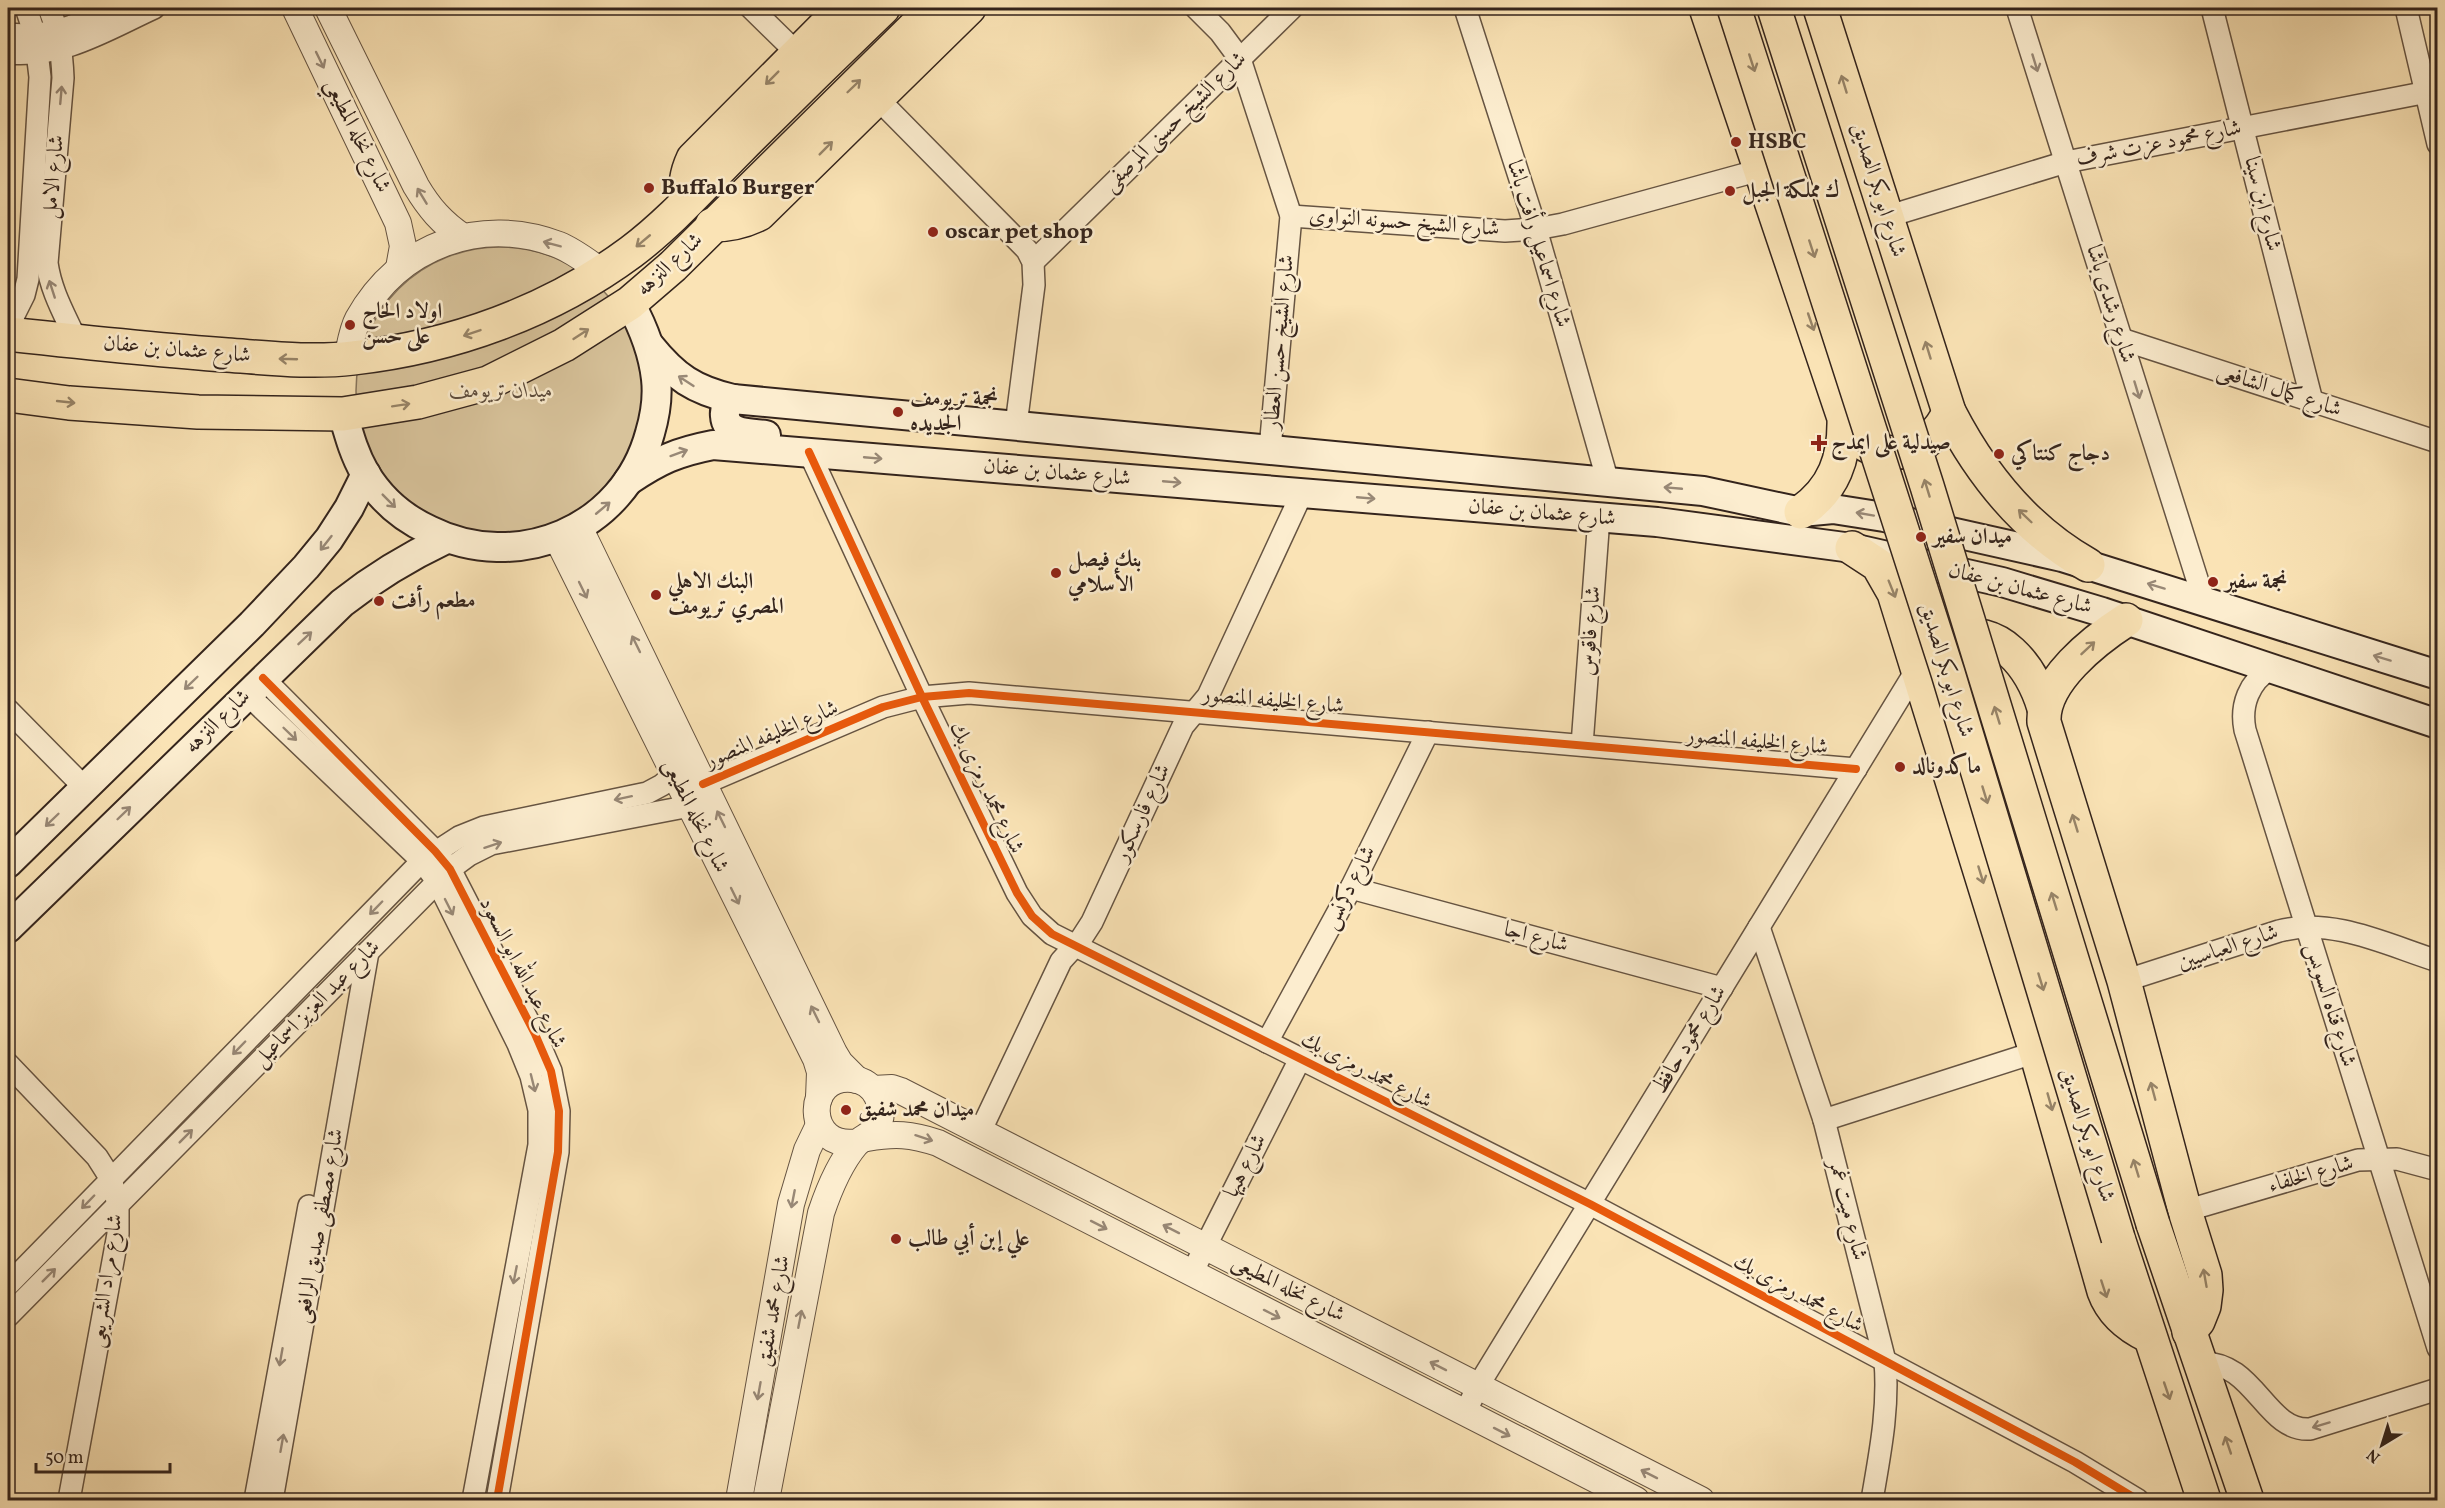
<svg xmlns="http://www.w3.org/2000/svg" width="2445" height="1508" font-family="Vollkorn,Amiri,serif">
	<style>
		.green { fill: #d8c39b; stroke: #86745c; stroke-width: 1.5 }
		.lines { fill: none; stroke-linecap: round; stroke-linejoin: round }
		.minor-casing { stroke: #665442; stroke-width: 24 }
		.tertiary-casing { stroke: #665442; stroke-width: 28 }
		.secondary-casing { stroke: #34241c; stroke-width: 32 }
		.primary-casing { stroke: #34241c; stroke-width: 36 }
		.minor { stroke: #fcedcf; stroke-width: 21 }
		.tertiary { stroke: #fcedcf; stroke-width: 26 }
		.secondary { stroke: #fcedcf; stroke-width: 28 }
		.primary { stroke: #fae3b5; stroke-width: 33 }
		.primary-bridge-casing { stroke: #34241c; stroke-width: 36; stroke-linecap: butt }
		.primary-bridge { stroke: #fae3b5; stroke-width: 33 }
		.cycleway-casing { stroke: #fcedcf; stroke-width: 11 }
		.cycleway { stroke: #e8590c; stroke-width: 8 }
		.oneway { stroke: #988876 }
		.oneway2 { stroke: #978468 }
		.poi-dot { fill: #8f2418; stroke: #fcedcf; stroke-width: 2 }
		.labels { text-anchor: middle; dominant-baseline: central; stroke-width: 5; stroke-linejoin: round; paint-order: stroke }
		.street-label { font-size: 22px; fill: #34241c; stroke: #fcedcf }
		.poi-label { font-size: 22px; font-weight: bold; fill: #34241c; stroke: #fcedcf; text-anchor: start }
		.park-label { font-size: 22px; font-style: italic; fill: #5d4c3c; stroke: #fcedcf }
	</style>
	<rect width="100%" height="100%" fill="#fae3b5"/>
	<filter id="stains"><feTurbulence type="fractalNoise" baseFrequency=".00333" numOctaves="4"/><feColorMatrix values="0 0 0 0 .2 0 0 0 0 .09 0 0 0 0 .02 0 0 0 .5 -.17"/></filter>
	<radialGradient id="worn" r=".72"><stop offset=".6" stop-color="#630" stop-opacity="0"/><stop offset="1" stop-color="#630" stop-opacity=".3"/></radialGradient>
	<circle class="green" cx="500" cy="391" r="144"/>
	<g class="lines">
		<defs>
			<g id="minor">
				<path d="M49 8C59 32 62 52 63 78L47 263C51 292 65 315 77 342"/>
				<polyline points="751,8 797,53"/>
				<polyline points="1196,8 1220,32 1240,59 1291,216 1270,449"/>
				<polyline points="1465,8 1536,229 1608,482"/>
				<polyline points="2017,8 2204,601"/>
				<polyline points="2212,8 2312,401"/>
				<polyline points="2406,8 2438,144"/>
				<path d="M8 34C50 38 77 25 115 8"/>
				<path d="M8 53C63 58 106 30 154 8"/>
				<polyline points="877,98 1027,250 1033,262 1034,285 1016,425"/>
				<polyline points="1291,216 1505,231 1536,229 1563,224 1760,170"/>
				<polyline points="1886,217 2066,162 2438,90"/>
				<polyline points="1033,262 1292,8"/>
				<polyline points="8,327 24,295 28,279 40,77 35,35 26,8"/>
				<polyline points="2121,339 2438,442"/>
				<polyline points="809,452 922,697 1017,893 1032,916 1052,934 1590,1204 2075,1462 2138,1500"/>
				<path d="M2271 668C2249 682 2240 705 2245 730L2438 1348"/>
				<polyline points="263,678 435,851 450,869 535,1034 551,1071 559,1111 558,1152 497,1500"/>
				<polyline points="247,694 422,861 437,881 518,1044 531,1076 539,1110 539,1145 473,1500"/>
				<polyline points="8,710 84,787"/>
				<polyline points="1582,745 1599,517"/>
				<polyline points="703,784 883,707 922,697 969,693 1856,769"/>
				<polyline points="1351,888 1722,988"/>
				<path d="M1759 927 1824 1120 1885 1361C1889 1409 1880 1453 1872 1500"/>
				<path d="M2124 981 2279 931C2333 917 2387 945 2438 961"/>
				<polyline points="1267,1042 1351,888 1428,732"/>
				<polyline points="8,1064 97,1157 111,1179 118,1204 118,1234 69,1500"/>
				<polyline points="1824,1120 2036,1052"/>
				<polyline points="980,1132 1061,961 1081,939 1092,922 1183,726 1208,696 1302,493"/>
				<polyline points="2185,1211 2358,1160 2397,1159 2438,1170"/>
				<polyline points="1192,1273 1300,1059"/>
				<polyline points="8,1285 422,861 459,837 484,827 647,793 662,785 674,774"/>
				<polyline points="8,1316 450,869 469,855 491,844 690,806"/>
				<path d="M2200 1363C2255 1360 2265 1432 2310 1429L2438 1389"/>
				<polyline points="1465,1413 1478,1386 1917,669"/>
				<polyline points="255,1500 309,1206"/>
				<polyline points="272,1500 368,952"/>
			</g>
			<g id="tertiary">
				<polyline points="295,8 398,223 403,246 399,268"/>
				<path d="M328 8 416 186C429 208 442 223 463 237"/>
				<path d="M347 359C350 346 352 330 358 319 399 245 481 215 559 245 574 251 589 263 602 272"/>
				<polyline points="579,527 834,1053 840,1063 857,1080"/>
				<polyline points="557,538 816,1059 820,1072 819,1098"/>
				<polyline points="873,1089 892,1088 901,1091 1701,1500"/>
				<path d="M867 1138C895 1133 911 1134 938 1143L1636 1500"/>
				<polyline points="739,1500 791,1204 807,1150 819,1125"/>
				<path d="M766 1500 821 1213C829 1189 839 1164 856 1144 864 1136 874 1135 879 1123 882 1114 881 1104 877 1096 872 1086 863 1080 852 1079 804 1074 804 1151 858 1142"/>
			</g>
			<g id="secondary">
				<path d="M650 346C675 377 694 390 733 399L1703 491 1801 512 1833 509 1884 517 2062 557 2438 675"/>
				<path d="M733 399C728 403 724 408 725 416 726 435 752 433 766 435"/>
				<path d="M343 414C349 435 354 454 365 473 380 498 403 518 429 530 517 574 624 530 650 433 655 416 658 397 656 379 653 351 643 327 630 303"/>
				<path d="M628 481C659 460 677 452 713 445L1657 522 1852 548 2002 582 2102 612 2438 724"/>
				<polyline points="8,863 252,624 306,567 329,539 349,508 366,474"/>
				<path d="M8 928 342 603C375 577 408 557 446 539"/>
			</g>
			<g id="primary">
				<path d="M1706 8 1844 418C1845 458 1834 489 1801 512"/>
				<path d="M1820 8 1949 412C1981 474 2026 530 2088 565"/>
				<path d="M686 202C685 186 686 174 693 159L843 8"/>
				<path d="M712 225C730 225 743 222 759 214L969 8"/>
				<path d="M8 334C81 342 154 350 227 355 269 358 311 363 353 358 452 347 550 312 631 252 671 222 705 183 740 148 787 101 835 54 883 8"/>
				<polyline points="8,395 69,403 198,412 343,414 418,402 488,383 564,345 630,303 673,266 934,8"/>
				<path d="M1855 435C1885 469 1933 450 1949 412"/>
				<path d="M1852 548 1878 565 1894 593 2036 1052 2104 1291C2112 1313 2128 1326 2149 1336"/>
				<path d="M2126 620C2095 640 2042 681 2044 722L2124 981 2185 1211 2205 1275 2206 1290 2204 1306 2198 1321 2189 1332"/>
				<path d="M1920 665C1927 653 1939 644 1952 639 1999 622 2032 668 2044 708"/>
				<polyline points="2153,1224 2247,1500"/>
				<polyline points="2118,1238 2204,1500"/>
			</g>
		</defs>
		<use href="#minor" class="minor-casing"/>
		<use href="#tertiary" class="tertiary-casing"/>
		<use href="#secondary" class="secondary-casing"/>
		<use href="#primary" class="primary-casing"/>
		<use href="#minor" class="minor"/>
		<use href="#tertiary" class="tertiary"/>
		<use href="#secondary" class="secondary"/>
		<use href="#primary" class="primary"/>
		<defs>
			<g id="primary-bridge">
				<polyline points="1734,8 1948,673 2118,1238"/>
				<polyline points="1774,8 1927,486 2153,1224"/>
			</g>
		</defs>
		<use href="#primary-bridge" class="primary-bridge-casing"/>
		<use href="#primary-bridge" class="primary-bridge"/>
		<defs>
			<g id="cycleway">
				<polyline points="809,452 922,697 1017,893 1032,916 1052,934 1590,1204 2075,1462 2138,1500"/>
				<polyline points="263,678 435,851 450,869 535,1034 551,1071 559,1111 558,1152 497,1500"/>
				<polyline points="703,784 883,707 922,697 969,693 1856,769"/>
			</g>
		</defs>
		<use href="#cycleway" class="cycleway-casing"/>
		<use href="#cycleway" class="cycleway"/>
	</g>
	<defs><path id="oneway-shaft" d="M-6 0H5M1.5-3L5.5 0L1.5 3" fill="none" stroke-width="1.6" stroke-linecap="round" stroke-linejoin="round" transform="scale(1.5)"/></defs>
	<g class="oneway">
		<use href="#oneway-shaft" transform="translate(320 60) rotate(64)"/>
		<use href="#oneway-shaft" transform="translate(2035 63) rotate(73)"/>
		<use href="#oneway-shaft" transform="translate(61 95) rotate(-85)"/>
		<use href="#oneway-shaft" transform="translate(422 196) rotate(-121)"/>
		<use href="#oneway-shaft" transform="translate(552 244) rotate(-165)"/>
		<use href="#oneway-shaft" transform="translate(52 289) rotate(-108)"/>
		<use href="#oneway-shaft" transform="translate(686 381) rotate(-147)"/>
		<use href="#oneway-shaft" transform="translate(2137 390) rotate(73)"/>
		<use href="#oneway-shaft" transform="translate(679 453) rotate(-20)"/>
		<use href="#oneway-shaft" transform="translate(873 458) rotate(5)"/>
		<use href="#oneway-shaft" transform="translate(1172 482) rotate(5)"/>
		<use href="#oneway-shaft" transform="translate(1673 488) rotate(-175)"/>
		<use href="#oneway-shaft" transform="translate(1366 498) rotate(5)"/>
		<use href="#oneway-shaft" transform="translate(389 501) rotate(45)"/>
		<use href="#oneway-shaft" transform="translate(603 508) rotate(-40)"/>
		<use href="#oneway-shaft" transform="translate(1865 514) rotate(-170)"/>
		<use href="#oneway-shaft" transform="translate(326 543) rotate(128)"/>
		<use href="#oneway-shaft" transform="translate(2156 586) rotate(-163)"/>
		<use href="#oneway-shaft" transform="translate(583 590) rotate(64)"/>
		<use href="#oneway-shaft" transform="translate(305 638) rotate(-43)"/>
		<use href="#oneway-shaft" transform="translate(636 644) rotate(-116)"/>
		<use href="#oneway-shaft" transform="translate(2382 658) rotate(-163)"/>
		<use href="#oneway-shaft" transform="translate(191 683) rotate(136)"/>
		<use href="#oneway-shaft" transform="translate(290 734) rotate(44)"/>
		<use href="#oneway-shaft" transform="translate(623 798) rotate(168)"/>
		<use href="#oneway-shaft" transform="translate(124 813) rotate(-44)"/>
		<use href="#oneway-shaft" transform="translate(721 819) rotate(-116)"/>
		<use href="#oneway-shaft" transform="translate(52 820) rotate(136)"/>
		<use href="#oneway-shaft" transform="translate(493 845) rotate(-18)"/>
		<use href="#oneway-shaft" transform="translate(735 896) rotate(64)"/>
		<use href="#oneway-shaft" transform="translate(449 907) rotate(63)"/>
		<use href="#oneway-shaft" transform="translate(376 908) rotate(134)"/>
		<use href="#oneway-shaft" transform="translate(815 1014) rotate(-116)"/>
		<use href="#oneway-shaft" transform="translate(239 1048) rotate(134)"/>
		<use href="#oneway-shaft" transform="translate(533 1083) rotate(76)"/>
		<use href="#oneway-shaft" transform="translate(186 1136) rotate(-45)"/>
		<use href="#oneway-shaft" transform="translate(924 1138) rotate(18)"/>
		<use href="#oneway-shaft" transform="translate(793 1199) rotate(101)"/>
		<use href="#oneway-shaft" transform="translate(88 1202) rotate(134)"/>
		<use href="#oneway-shaft" transform="translate(1099 1225) rotate(27)"/>
		<use href="#oneway-shaft" transform="translate(1171 1229) rotate(-153)"/>
		<use href="#oneway-shaft" transform="translate(49 1275) rotate(-45)"/>
		<use href="#oneway-shaft" transform="translate(515 1275) rotate(101)"/>
		<use href="#oneway-shaft" transform="translate(1272 1314) rotate(27)"/>
		<use href="#oneway-shaft" transform="translate(800 1319) rotate(-79)"/>
		<use href="#oneway-shaft" transform="translate(281 1357) rotate(100)"/>
		<use href="#oneway-shaft" transform="translate(1438 1366) rotate(-153)"/>
		<use href="#oneway-shaft" transform="translate(759 1391) rotate(100)"/>
		<use href="#oneway-shaft" transform="translate(2321 1425) rotate(163)"/>
		<use href="#oneway-shaft" transform="translate(1502 1432) rotate(27)"/>
		<use href="#oneway-shaft" transform="translate(282 1443) rotate(-80)"/>
		<use href="#oneway-shaft" transform="translate(1649 1474) rotate(-153)"/>
	</g>
	<g class="oneway2">
		<use href="#oneway-shaft" transform="translate(1752 63) rotate(72)"/>
		<use href="#oneway-shaft" transform="translate(772 78) rotate(135)"/>
		<use href="#oneway-shaft" transform="translate(1844 84) rotate(-107)"/>
		<use href="#oneway-shaft" transform="translate(854 86) rotate(-44)"/>
		<use href="#oneway-shaft" transform="translate(826 148) rotate(-45)"/>
		<use href="#oneway-shaft" transform="translate(643 241) rotate(140)"/>
		<use href="#oneway-shaft" transform="translate(1812 249) rotate(72)"/>
		<use href="#oneway-shaft" transform="translate(1811 322) rotate(71)"/>
		<use href="#oneway-shaft" transform="translate(472 333) rotate(161)"/>
		<use href="#oneway-shaft" transform="translate(581 334) rotate(-33)"/>
		<use href="#oneway-shaft" transform="translate(1928 350) rotate(-107)"/>
		<use href="#oneway-shaft" transform="translate(288 359) rotate(-178)"/>
		<use href="#oneway-shaft" transform="translate(66 402) rotate(6)"/>
		<use href="#oneway-shaft" transform="translate(401 405) rotate(-9)"/>
		<use href="#oneway-shaft" transform="translate(1927 488) rotate(-107)"/>
		<use href="#oneway-shaft" transform="translate(2025 516) rotate(-136)"/>
		<use href="#oneway-shaft" transform="translate(1892 589) rotate(68)"/>
		<use href="#oneway-shaft" transform="translate(2088 648) rotate(-43)"/>
		<use href="#oneway-shaft" transform="translate(1997 715) rotate(-107)"/>
		<use href="#oneway-shaft" transform="translate(1985 795) rotate(73)"/>
		<use href="#oneway-shaft" transform="translate(2075 823) rotate(-107)"/>
		<use href="#oneway-shaft" transform="translate(1981 875) rotate(73)"/>
		<use href="#oneway-shaft" transform="translate(2054 901) rotate(-107)"/>
		<use href="#oneway-shaft" transform="translate(2041 982) rotate(73)"/>
		<use href="#oneway-shaft" transform="translate(2153 1091) rotate(-105)"/>
		<use href="#oneway-shaft" transform="translate(2050 1102) rotate(74)"/>
		<use href="#oneway-shaft" transform="translate(2136 1168) rotate(-107)"/>
		<use href="#oneway-shaft" transform="translate(2205 1278) rotate(-100)"/>
		<use href="#oneway-shaft" transform="translate(2104 1289) rotate(72)"/>
		<use href="#oneway-shaft" transform="translate(2167 1391) rotate(71)"/>
		<use href="#oneway-shaft" transform="translate(2228 1445) rotate(-109)"/>
	</g>
	<g class="poi-dot">
		<circle cx="1736" cy="142" r="6"/>
		<circle cx="649" cy="188" r="6"/>
		<circle cx="1730" cy="191" r="6"/>
		<circle cx="933" cy="232" r="6"/>
		<circle cx="350" cy="325" r="6"/>
		<circle cx="898" cy="412" r="6"/>
		<path d="M1816 434h6v6h6v6h-6v6h-6v-6h-6v-6h6z"/>
		<circle cx="1999" cy="454" r="6"/>
		<circle cx="1921" cy="537" r="6"/>
		<circle cx="1056" cy="573" r="6"/>
		<circle cx="2213" cy="582" r="6"/>
		<circle cx="656" cy="595" r="6"/>
		<circle cx="379" cy="601" r="6"/>
		<circle cx="1900" cy="767" r="6"/>
		<circle cx="846" cy="1110" r="6"/>
		<circle cx="896" cy="1239" r="6"/>
	</g>
	<g class="labels">
		<g class="street-label">
			<text transform="translate(1175 122) rotate(-44)">شارع الشيخ حسنى المرصفى</text>
			<text transform="translate(357 136) rotate(64)">شارع نخله المطيعي</text>
			<text transform="translate(2159 144) rotate(-11)">شارع محمود عزت شرف</text>
			<text transform="translate(54 177) rotate(-85)">شارع الامل</text>
			<text transform="translate(1878 190) rotate(73)">شارع ابو بكر الصديق</text>
			<text transform="translate(2262 204) rotate(76)">شارع ابن سينا</text>
			<text transform="translate(1404 223) rotate(4)">شارع الشيخ حسونه النواوى</text>
			<text transform="translate(1538 244) rotate(73)">شارع اسماعيل رأفت باشا</text>
			<text transform="translate(670 265) rotate(-43)">شارع النزهه</text>
			<text transform="translate(2110 304) rotate(73)">شارع رشدى باشا</text>
			<text transform="translate(1280 342) rotate(-85)">شارع الشيخ حسن العطار</text>
			<text transform="translate(177 350) rotate(5)">شارع عثمان بن عفان</text>
			<text transform="translate(2279 391) rotate(18)">شارع كمال الشافعى</text>
			<text transform="translate(1057 473) rotate(5)">شارع عثمان بن عفان</text>
			<text transform="translate(1542 513) rotate(5)">شارع عثمان بن عفان</text>
			<text transform="translate(2020 589) rotate(15)">شارع عثمان بن عفان</text>
			<text transform="translate(1591 631) rotate(-86)">شارع فاقوس</text>
			<text transform="translate(1946 670) rotate(73)">شارع ابو بكر الصديق</text>
			<text transform="translate(1273 701) rotate(5)">شارع الخليفه المنصور</text>
			<text transform="translate(218 722) rotate(-44)">شارع النزهه</text>
			<text transform="translate(772 735) rotate(-23)">شارع الخليفه المنصور</text>
			<text transform="translate(1757 742) rotate(5)">شارع الخليفه المنصور</text>
			<text transform="translate(986 788) rotate(64)">شارع محمد رمزى بك</text>
			<text transform="translate(1143 813) rotate(-65)">شارع فارسكور</text>
			<text transform="translate(695 816) rotate(64)">شارع نخله المطيعى</text>
			<text transform="translate(1350 888) rotate(-63)">شارع دكرنس</text>
			<text transform="translate(1536 938) rotate(15)">شارع اجا</text>
			<text transform="translate(2228 948) rotate(-18)">شارع العباسيين</text>
			<text transform="translate(522 973) rotate(63)">شارع عبد الله ابو السعود</text>
			<text transform="translate(317 1004) rotate(-45)">شارع عبد العزيز اسماعيل</text>
			<text transform="translate(2330 1005) rotate(73)">شارع قناه السويس</text>
			<text transform="translate(1690 1040) rotate(-59)">شارع محمود حافظ</text>
			<text transform="translate(1366 1071) rotate(27)">شارع محمد رمزى بك</text>
			<text transform="translate(2087 1135) rotate(73)">شارع ابو بكر الصديق</text>
			<text transform="translate(1246 1166) rotate(-63)">شارع هيها</text>
			<text transform="translate(2311 1175) rotate(-16)">شارع الخلفاء</text>
			<text transform="translate(1847 1210) rotate(76)">شارع ميت غمر</text>
			<text transform="translate(320 1226) rotate(-80)">شارع مصطفى صديق الرافعى</text>
			<text transform="translate(107 1281) rotate(-82)">شارع مراد الشريعى</text>
			<text transform="translate(1288 1289) rotate(27)">شارع نخله المطيعى</text>
			<text transform="translate(1798 1294) rotate(28)">شارع محمد رمزى بك</text>
			<text transform="translate(774 1311) rotate(-80)">شارع محمد شفيق</text>
		</g>
		<g class="poi-label">
			<text x="1748" y="142">HSBC</text>
			<text x="661" y="188">Buffalo Burger</text>
			<text x="1742" y="191">ك مملكة الجبل</text>
			<text x="945" y="232">oscar pet shop</text>
			<text x="362" y="312">اولاد الحاج<tspan x="362" dy="25">على حسن</tspan></text>
			<text x="910" y="399">نجمة تريومف<tspan x="910" dy="25">الجديده</tspan></text>
			<text x="1831" y="443">صيدلية على ايمدج</text>
			<text x="2011" y="454">دجاج كنتاكي</text>
			<text x="1933" y="537">ميدان سفير</text>
			<text x="1068" y="560">بنك فيصل<tspan x="1068" dy="25">الأسلامي</tspan></text>
			<text x="668" y="582">البنك الاهلي<tspan x="668" dy="25">المصري تريومف</tspan></text>
			<text x="2225" y="582">نجمة سفير</text>
			<text x="391" y="601">مطعم رأفت</text>
			<text x="1912" y="767">ماكدونالد</text>
			<text x="858" y="1110">ميدان محمد شفيق</text>
			<text x="908" y="1239">علي إبن أبي طالب</text>
		</g>
		<g class="park-label">
			<text x="501" y="391">ميدان تريومف</text>
		</g>
	</g>
	<rect width="2445" height="1508" fill="none" stroke="#fae3b5" stroke-width="30"/>
	<rect x="9" y="9" width="2427" height="1490" fill="none" stroke="#34241c" stroke-width="3"/>
	<rect x="15" y="15" width="2415" height="1478" fill="none" stroke="#34241c" stroke-width="1.5"/>
	<g transform="translate(2382 1445) rotate(218)" stroke="#fcedcf" stroke-width="4.5" paint-order="stroke">
	<path d="M0-4.5L10 22L0 15L-10 22Z" fill="#34241c"/>
	<text y="-9" font-size="16" font-weight="bold" text-anchor="middle" fill="#34241c">N</text>
	</g>
	<path d="M36 1463v9h134v-9" fill="none" stroke="#34241c" stroke-width="3"/>
	<text x="45" y="1463" font-size="18" fill="#34241c" stroke="#fcedcf" stroke-width="4.5" paint-order="stroke">50 m</text>
	<rect width="100%" height="100%" filter="url(#stains)"/>
	<rect width="100%" height="100%" fill="url(#worn)"/>
</svg>
